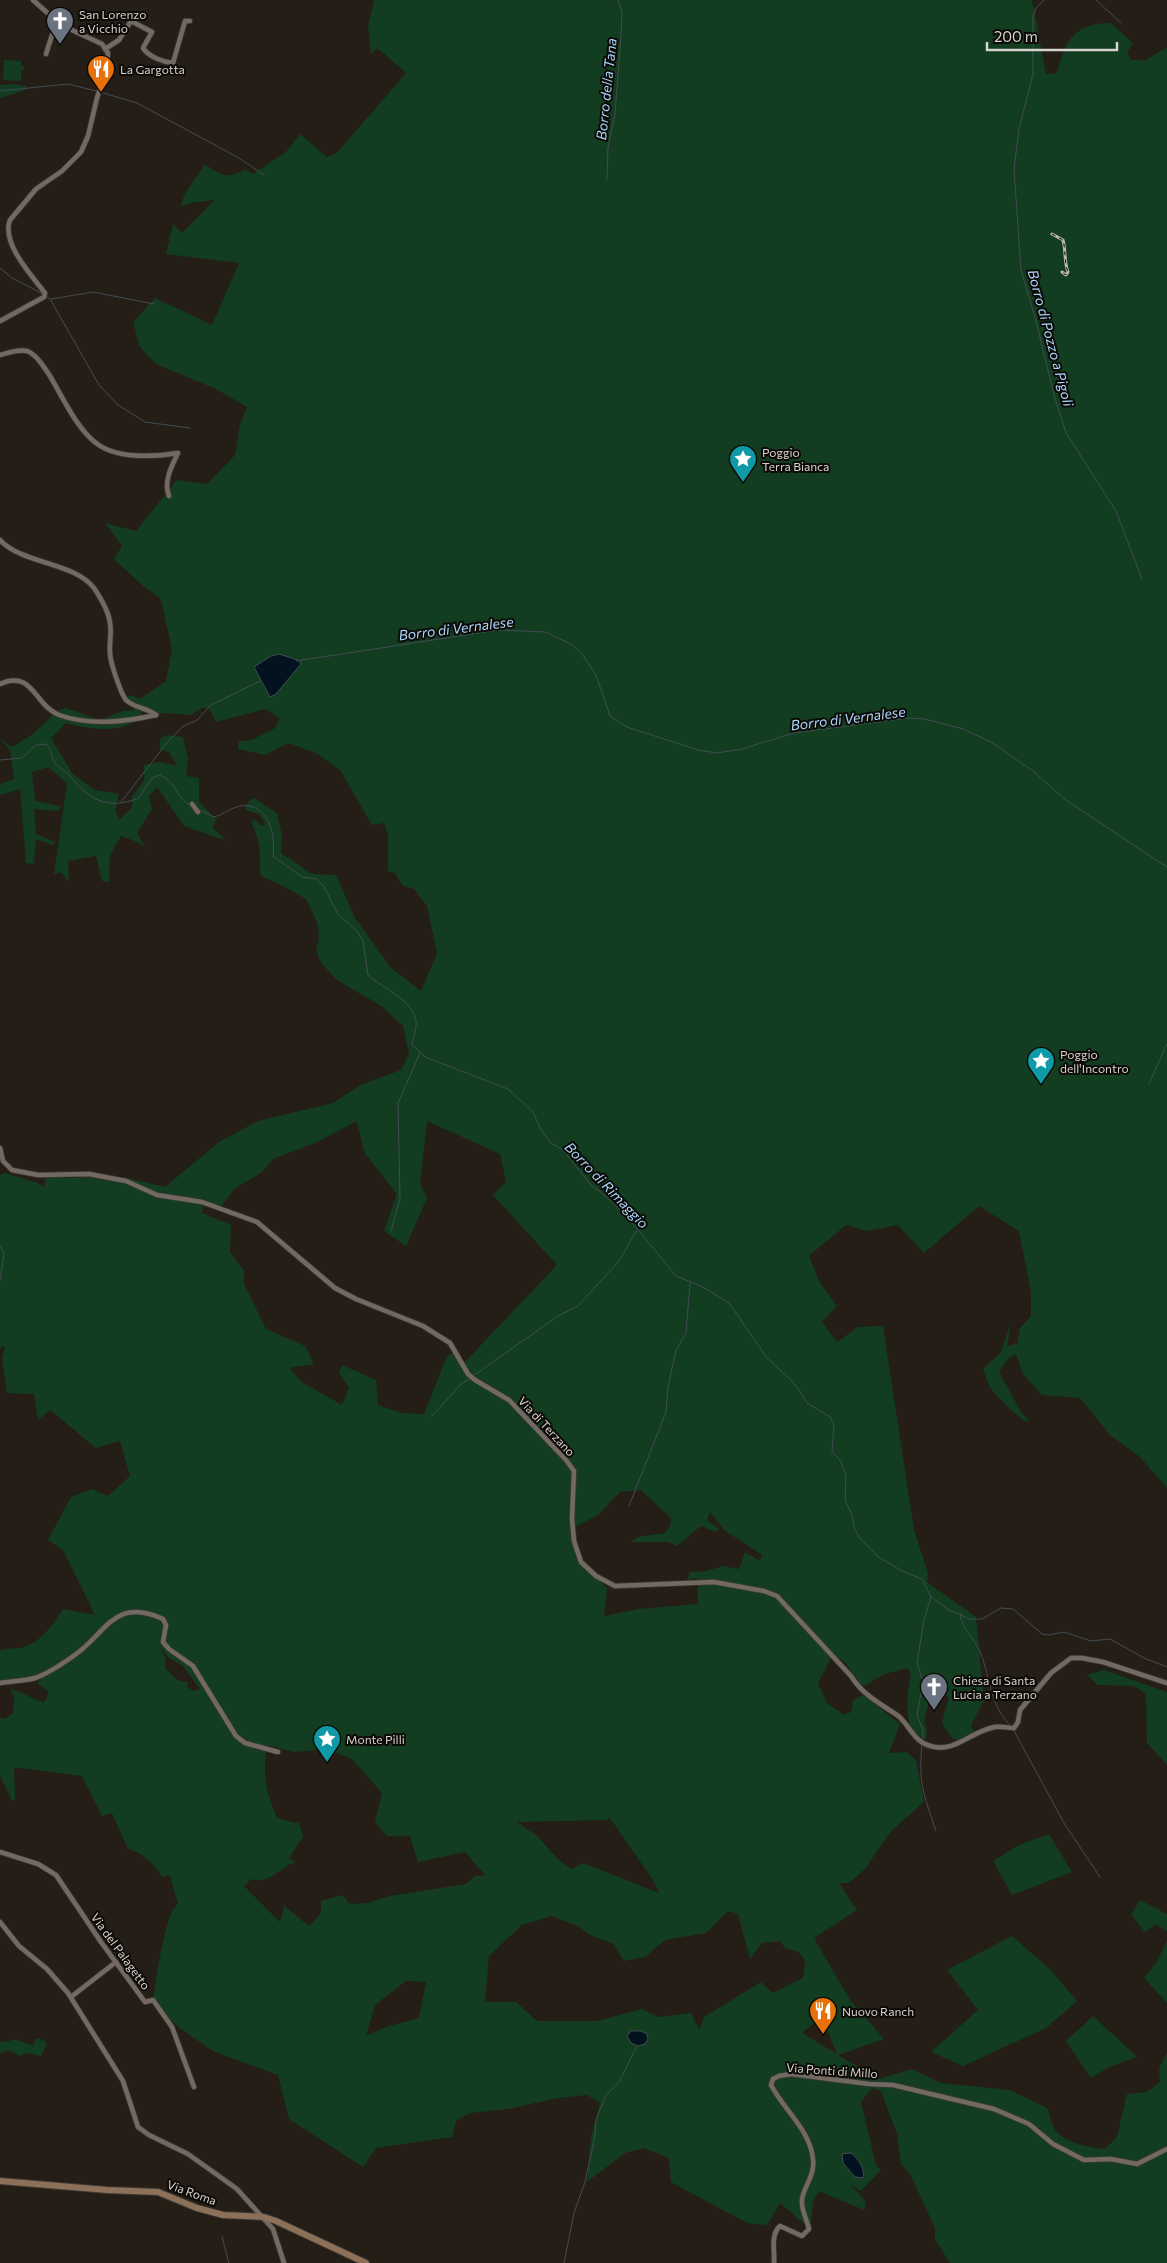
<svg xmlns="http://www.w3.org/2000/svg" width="1167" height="2263" font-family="Commissioner,sans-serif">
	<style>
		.green { fill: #123d20; fill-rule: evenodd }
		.water { fill: #03121f; stroke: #434c54 }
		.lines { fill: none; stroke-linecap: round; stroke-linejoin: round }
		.stream { stroke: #434c54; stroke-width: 1 }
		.minor-casing { stroke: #3e3934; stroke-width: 6 }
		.secondary-casing { stroke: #3e3934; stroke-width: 8 }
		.minor { stroke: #726a62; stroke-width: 4.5 }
		.secondary { stroke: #8c7057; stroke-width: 6 }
		.rail-casing { stroke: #bdb8b3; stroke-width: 3 }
		.rail { stroke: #0c0906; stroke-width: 1; stroke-dasharray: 4; stroke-linecap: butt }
		.labels { text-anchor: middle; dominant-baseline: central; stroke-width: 4; stroke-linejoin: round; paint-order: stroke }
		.poi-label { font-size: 12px; fill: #d7d3ce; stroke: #0c0906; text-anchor: start }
		.street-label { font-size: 12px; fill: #d7d3ce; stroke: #0c0906 }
		.water-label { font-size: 14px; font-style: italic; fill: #a8d6fa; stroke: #0c0906 }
	</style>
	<rect width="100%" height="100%" fill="#251e17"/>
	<g class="green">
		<path d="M374 0H1032L1046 74 1057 73C1065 41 1074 23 1111 23L1133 43 1127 53 1131 60H1146L1167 47V1488L1140 1457 1110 1435 1080 1398 1042 1395 1023 1374 1016 1354 1008 1359 999 1372 1022 1414 1029 1420 1026 1422 1009 1408 990 1388 983 1369 1001 1352 1011 1322 1007 1347 1016 1343 1017 1346 1020 1328 1031 1316V1292L1019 1231 979 1206 924 1253 898 1225 867 1231 846 1225 809 1256 820 1283 837 1306 822 1322 837 1342 858 1327 883 1326 914 1530 928 1573 927 1582 976 1617 984 1700 971 1725 974 1732 957 1740 951 1737 942 1723 949 1697 936 1693 933 1702 929 1701 924 1721 927 1732 926 1740C922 1737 917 1734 913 1730 904 1718 908 1687 911 1673L907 1668 885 1674 862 1687 845 1662 833 1654 818 1683 827 1703 844 1715 851 1712 853 1700 863 1695 900 1724 889 1753 907 1752 916 1760 924 1802 891 1831 865 1869 849 1883H839L857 1910 814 1938 850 2000 884 2039 838 2055 879 2079 912 2069 941 2083 1010 2090 1047 2108C1050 2115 1052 2126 1056 2131 1067 2144 1089 2147 1105 2149L1117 2137 1127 2094 1147 2092 1160 2082 1159 2068 1167 2053V2263H950L935 2239V2228L910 2174 901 2164 897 2134 881 2091 872 2088 861 2102 876 2165 881 2170 861 2191 850 2184 866 2202 864 2210 819 2191 813 2202 810 2229 780 2203 767 2225 747 2223 671 2182 669 2158 644 2148 625 2153 587 2182 591 2138 600 2103 587 2095 558 2098 508 2109 470 2113 456 2121 452 2137 376 2148 363 2167 289 2119 278 2075 213 2051 178 2027 153 2000C157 1980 164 1914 178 1904L170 1875 162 1877C156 1865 142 1852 128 1849L112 1813 102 1816 82 1776 14 1767 15 1799 13 1802 0 1776V1718L5 1719 13 1713 14 1698 10 1688 44 1703 49 1692 38 1684 41 1675 0 1683V1650C7 1648 13 1649 20 1648 41 1643 52 1626 63 1609L95 1615 63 1550 48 1540 71 1497 92 1489 108 1496 130 1476 120 1441 96 1448 50 1410 38 1420 34 1394 7 1393 2 1358 5 1346 0 1348V1175L5 1173 38 1183 45 1187V1177L83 1178V1183L84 1177 112 1181 123 1177 165 1187 219 1142 258 1121 333 1103 360 1085 401 1070 409 1054 403 1026 381 1006 337 980 321 963 316 950 319 939 318 924 306 899 279 884 261 876C258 868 261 864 260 857 260 845 256 832 251 822L255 819 260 825H266L259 814 245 810 247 803 254 798 277 813 282 836 281 853 312 874 336 875 355 918 391 968 421 991 437 953 427 906 414 889 402 885 395 873 388 871V836L384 823 372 825 340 770 316 753 288 743 265 755 238 749 239 741C256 742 259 734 274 729L280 718 265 709 216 722 209 709 203 707 191 715 164 713 156 715 143 711C130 737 88 729 66 723L51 738 72 773 95 790 119 794 115 811 120 819 132 808V797L144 780V765L160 762 177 766 169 752 160 750V739L167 735 183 737 188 759 186 776 199 778V802L216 819 213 828 227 841 184 826 157 787 149 796 152 809 137 833 146 849 140 843 121 836 110 855 109 882 102 881 96 856 68 861 69 882 61 872 54 874 67 783 48 767 32 772 35 801 60 806 59 811 34 809 36 834 55 842 53 845 36 839 34 864 26 863 20 789 0 795V784L14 779 10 750 0 739 12 747 33 734 57 711 66 708 100 720 123 711 135 710 123 699 131 695 140 699 166 681 172 650 161 599 143 586 114 559 122 546 105 523 136 531 177 480 207 484 235 455 240 424 247 407 216 389 156 364 140 347 133 322 155 298 212 325 239 263 166 254 173 224 182 233 215 200 190 203 181 207 184 195 205 164C220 175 228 180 245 169L253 174 286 152 300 134 327 157 337 153 406 73 381 51 377 48 371 54 368 26ZM357 1121 364 1152 397 1194 384 1231 406 1246 427 1198 420 1184 427 1121 500 1154 506 1182 493 1195 557 1265 462 1365 457 1351 447 1356 424 1414 401 1413 378 1405 376 1380 342 1365 339 1373 349 1388 342 1405 302 1382 289 1368 314 1364 305 1346 266 1329 244 1284V1271L230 1252 231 1225 202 1213 204 1201 221 1207 234 1189 262 1172 273 1159 315 1143ZM641 1490 671 1518 670 1526 665 1533 638 1537 630 1542H668L677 1546 701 1526 715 1532 719 1529 707 1520 710 1512 724 1530 762 1555 760 1561 745 1552 739 1569 723 1566 706 1571 690 1572 687 1580 698 1578V1604L639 1609 604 1616 607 1588C585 1568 577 1558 573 1528L599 1514 620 1492ZM160 1647 169 1658 183 1666 200 1689 194 1691 187 1687 188 1682 179 1681 166 1669 165 1658ZM267 1745 294 1752 327 1749 352 1759 382 1793 375 1822 387 1836H410L418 1862 465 1852 486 1876H475L466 1884 390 1896 368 1903 350 1904 342 1895 321 1901V1913L309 1926 284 1906 280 1922 244 1886 251 1879C268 1885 280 1868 295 1862L289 1858 303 1837 299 1822 295 1823 277 1818C266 1792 262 1773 267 1745ZM610 1818 653 1880 659 1893 583 1863 571 1869 558 1859 537 1836 517 1822 605 1820ZM728 1911 738 1914 750 1959 762 1943 780 1941 785 1948 799 1952 805 1961 803 1978 773 1993 761 1982 704 2017 699 2030 691 2013 658 2017 642 2009 597 2021H537L516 2002H485L489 1956 522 1925 551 1916 578 1926 590 1935 613 1944 624 1961 645 1957 665 1940 706 1933ZM406 1981 426 1982 419 2018 386 2027 366 2036 375 2005ZM823 2020 837 2054 802 2033 812 2025Z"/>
		<polygon points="4,60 21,61 21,66 24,67 24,70 21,70 21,81 3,80"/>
		<polygon points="12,84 26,86 26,90 0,98 0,85"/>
		<polygon points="1104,1670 1167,1692 1167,1765 1147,1743 1146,1694 1134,1686 1098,1685 1087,1675"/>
		<polygon points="1049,1834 1072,1872 1012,1895 993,1861 1019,1845"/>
		<polygon points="1140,1900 1167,1914 1167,1931 1156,1924 1145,1932 1131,1915"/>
		<polygon points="1012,1936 1049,1968 1077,2001 1046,2028 963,2066 931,2052 978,2010 947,1970"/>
		<polygon points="1167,1941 1167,2003 1144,1978 1156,1963"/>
		<polygon points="1093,2016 1137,2057 1109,2067 1091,2078 1066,2041"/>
		<polygon points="36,2038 44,2040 47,2045 41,2056 26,2053 21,2056 8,2050 0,2054 0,2041 6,2042 15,2039 33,2046"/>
	</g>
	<g class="water">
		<polygon points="279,654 298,660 301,664 276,694 270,697 254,667 271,656"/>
		<polygon points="631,2031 641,2031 647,2034 648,2039 645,2044 638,2046 631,2043 627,2036"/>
		<path d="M851 2153C858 2158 866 2170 863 2178L855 2177 843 2163 842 2154Z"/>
	</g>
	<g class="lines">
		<g class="stream">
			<polyline points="1044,0 1036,8 1033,17 1033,74 1019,129 1014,169 1021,270 1036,321 1054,395 1066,433 1116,511 1142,579"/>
			<polyline points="1096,0 1121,23"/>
			<polyline points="0,91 68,84 96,91"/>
			<polyline points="100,92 137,103 239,158 264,175"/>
			<polyline points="607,180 608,147 615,114 621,35 622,12 618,0"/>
			<polyline points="0,268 12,278 43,294"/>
			<polyline points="46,296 50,299 99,385 118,405 145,422 190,428"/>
			<polyline points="51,299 93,292 154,304"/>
			<polyline points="296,661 498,630 545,632 571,644 582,654 596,675 610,716 627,727 698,750 717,753 742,749 794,733 908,718 925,719 963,729 991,742 1033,771 1067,801 1167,867"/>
			<path d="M0 760 22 758 36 745 46 744C52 749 50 754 54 761 56 766 64 770 68 774 89 799 105 811 139 798L152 778 159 775C175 779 175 798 191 806"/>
			<polyline points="121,802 166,744 182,727 197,720 211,705 260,681"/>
			<path d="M200 810 214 817C223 815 230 808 240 806 268 802 276 834 273 856L302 877 316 879 323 885 338 914 357 931 363 941 368 975C382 988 412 999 416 1021 417 1028 413 1037 412 1044L425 1057 508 1089 533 1112 540 1128 551 1143 563 1150 591 1185 606 1196 631 1221 676 1276 701 1286 729 1303 767 1358 790 1379 799 1390 807 1403 830 1417 834 1424 832 1452 840 1460 846 1475 845 1500 852 1515 855 1530 860 1538 877 1556 902 1571 922 1579 931 1597 949 1610 970 1619H982L1001 1608 1013 1609 1042 1634 1049 1635 1064 1632 1091 1641 1110 1639 1144 1658 1167 1667"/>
			<polyline points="1149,1084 1167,1044"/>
			<polyline points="391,1231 400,1199 398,1103 420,1053"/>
			<polyline points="0,1246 4,1253 0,1281"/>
			<polyline points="473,1376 558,1316 578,1306 619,1261 637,1230"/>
			<polyline points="432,1416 462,1383 470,1378"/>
			<polyline points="629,1506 666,1412 668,1387 676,1350 686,1333 690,1283"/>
			<path d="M960 1613C962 1631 975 1638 981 1654 990 1678 991 1708 1011 1726"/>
			<polyline points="1013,1729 1064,1823 1100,1877"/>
			<polyline points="923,1741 923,1730 917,1715 923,1682 917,1663 924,1620 931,1597"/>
			<path d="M922 1745C918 1784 924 1795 936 1831"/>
			<polyline points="222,2237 229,2263"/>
			<polyline points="564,2263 574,2213 585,2182 595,2136 596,2120 606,2095 620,2081 636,2047"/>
		</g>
		<defs>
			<g id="minor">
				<path d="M105 49 119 40 131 21 152 32 143 48C149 57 163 62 173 63L185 21H190"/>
				<polyline points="46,54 52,35 59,24"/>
				<path d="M0 321 44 297 45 293C32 276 1 243 10 220L36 189 62 171 81 152 88 136 97 98 107 68 108 53 102 44 61 25 33 0"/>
				<path d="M0 355C8 353 18 349 27 351 37 355 44 367 50 376 62 396 77 429 96 443 116 459 154 457 178 453 172 465 163 482 169 496"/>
				<path d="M0 540C22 564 74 562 94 588 100 597 109 613 110 623 112 633 109 643 110 653 110 662 121 694 126 700 134 708 148 708 156 715"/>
				<path d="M0 684C33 669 34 705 59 715 90 726 124 722 156 715"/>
				<polyline points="192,804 198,812"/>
				<path d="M0 1148 3 1161 12 1170 38 1175 89 1174 126 1181 157 1195 202 1202 257 1222 335 1288 356 1299 423 1326 450 1343 468 1374 475 1380 509 1400 566 1460 574 1471 572 1519 574 1541 581 1562 596 1576 615 1586 714 1582 764 1591 777 1596 851 1676C863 1695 879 1703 897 1715 908 1723 911 1736 923 1743 952 1758 969 1731 995 1727 1001 1726 1008 1728 1014 1728L1018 1722 1020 1710 1051 1673 1071 1658H1082L1103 1662 1167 1683"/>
				<path d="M0 1683C11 1681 24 1681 35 1678 47 1674 62 1664 72 1657 107 1634 113 1596 163 1619L166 1625 163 1642 169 1649 193 1666 236 1736 245 1743 278 1752"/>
				<polyline points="0,1852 38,1864 56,1875 101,1942 145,2002 153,2000 172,2027 194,2087"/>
				<polyline points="0,1922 19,1946 47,1969 68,1993 123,2081 138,2127 149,2135 188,2154 237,2189 273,2229 284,2263"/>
				<polyline points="71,1997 116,1962"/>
				<path d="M774 2263C775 2251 770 2235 780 2226L802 2236 809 2229C807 2219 799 2206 803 2195 807 2182 815 2173 813 2159 810 2130 784 2110 771 2085L773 2079 779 2076 791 2074 869 2084 893 2085 994 2109 1029 2124 1053 2144 1084 2160 1111 2159 1137 2164 1167 2149"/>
			</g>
			<polyline id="secondary" points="0,2181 107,2190 158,2192 197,2208 223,2215 264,2217 276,2221 366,2263"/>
		</defs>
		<use href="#minor" class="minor-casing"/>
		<use href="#secondary" class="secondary-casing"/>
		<use href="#minor" class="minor"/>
		<use href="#secondary" class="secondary"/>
		<defs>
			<path id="rail" d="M1052 234 1063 240C1066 251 1064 262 1068 272L1066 275 1062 272"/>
		</defs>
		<use href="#rail" class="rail-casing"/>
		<use href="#rail" class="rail"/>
	</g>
	<defs>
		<symbol id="church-pin" viewBox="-11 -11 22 30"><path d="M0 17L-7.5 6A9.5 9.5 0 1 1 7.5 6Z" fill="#6b7280" stroke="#0c0906"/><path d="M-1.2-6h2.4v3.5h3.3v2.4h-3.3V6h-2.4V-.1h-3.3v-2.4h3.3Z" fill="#fff"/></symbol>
		<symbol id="restaurant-pin" viewBox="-11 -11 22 30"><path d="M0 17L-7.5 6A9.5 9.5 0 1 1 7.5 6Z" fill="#e8710a" stroke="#0c0906"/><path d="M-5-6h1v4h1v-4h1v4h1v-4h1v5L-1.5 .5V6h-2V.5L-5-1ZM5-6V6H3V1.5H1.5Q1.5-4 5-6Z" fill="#fff"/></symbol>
		<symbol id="sight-pin" viewBox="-11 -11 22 30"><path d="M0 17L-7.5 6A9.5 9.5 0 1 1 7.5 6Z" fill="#0f9aa8" stroke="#0c0906"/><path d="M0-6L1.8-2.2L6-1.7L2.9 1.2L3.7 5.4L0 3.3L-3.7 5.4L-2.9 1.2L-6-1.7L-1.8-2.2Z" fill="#fff"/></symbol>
	</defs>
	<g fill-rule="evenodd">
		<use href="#church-pin" x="44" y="5" width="32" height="43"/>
		<use href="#restaurant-pin" x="85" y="53" width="32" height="43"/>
		<use href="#sight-pin" x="727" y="443" width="32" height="43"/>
		<use href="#sight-pin" x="1025" y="1045" width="32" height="43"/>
		<use href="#church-pin" x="918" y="1671" width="32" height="43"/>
		<use href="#sight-pin" x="311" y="1723" width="32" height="43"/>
		<use href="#restaurant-pin" x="807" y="1995" width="32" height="43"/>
	</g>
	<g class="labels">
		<g class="poi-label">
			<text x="79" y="14">San Lorenzo<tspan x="79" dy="14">a Vicchio</tspan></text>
			<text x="120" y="69">La Gargotta</text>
			<text x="762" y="452">Poggio<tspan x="762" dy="14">Terra Bianca</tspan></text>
			<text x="1060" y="1054">Poggio<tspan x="1060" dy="14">dell'Incontro</tspan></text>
			<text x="953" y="1680">Chiesa di Santa<tspan x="953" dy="14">Lucia a Terzano</tspan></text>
			<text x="346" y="1739">Monte Pilli</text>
			<text x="842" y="2011">Nuovo Ranch</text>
		</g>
		<g class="street-label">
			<text transform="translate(547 1426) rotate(47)">Via di Terzano</text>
			<text transform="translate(121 1951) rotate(54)">Via del Palagetto</text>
			<text transform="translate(832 2070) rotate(4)">Via Ponti di Millo</text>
			<text transform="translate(192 2192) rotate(20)">Via Roma</text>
		</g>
		<g class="water-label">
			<text transform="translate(606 89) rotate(-84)">Borro della Tana</text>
			<text transform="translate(1051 338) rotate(75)">Borro di Pozzo a Pigoli</text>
			<text transform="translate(456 628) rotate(-7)">Borro di Vernalese</text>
			<text transform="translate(848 718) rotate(-7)">Borro di Vernalese</text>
			<text transform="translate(607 1185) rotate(46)">Borro di Rimaggio</text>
		</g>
	</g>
	<path d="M987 42v8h130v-8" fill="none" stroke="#d7d3ce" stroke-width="2.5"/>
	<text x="994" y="42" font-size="15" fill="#d7d3ce" stroke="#0c0906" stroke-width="4" paint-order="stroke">200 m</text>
</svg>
